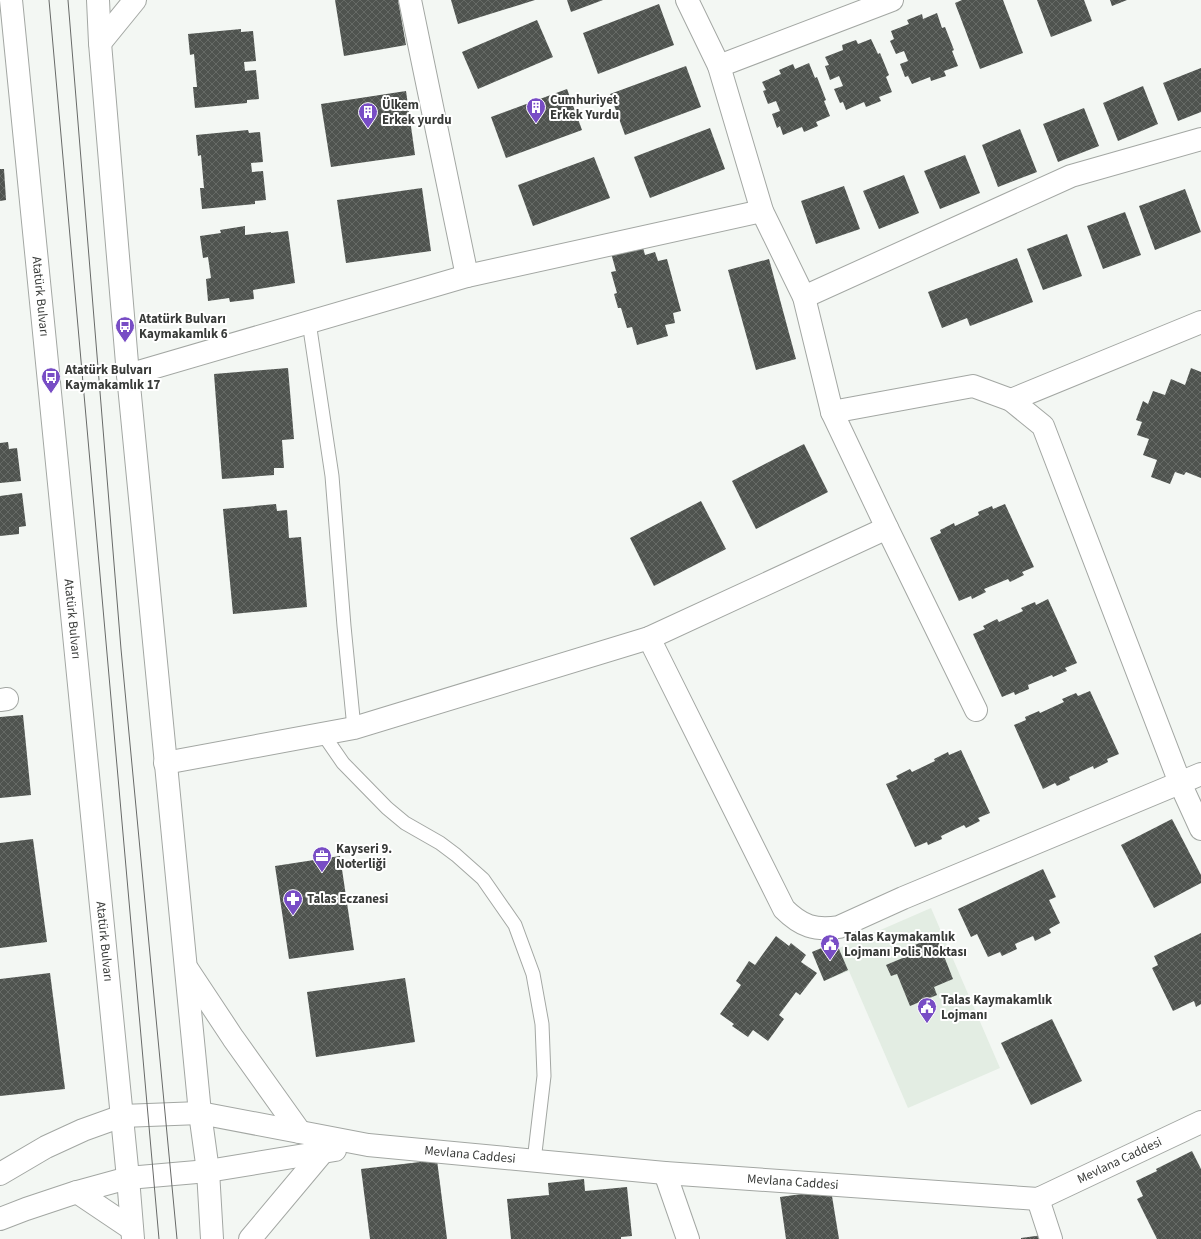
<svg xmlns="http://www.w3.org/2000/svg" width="1201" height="1239" font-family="'Source Sans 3',sans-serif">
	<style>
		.built { fill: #e3ede3 }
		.building { fill: url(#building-cross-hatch) }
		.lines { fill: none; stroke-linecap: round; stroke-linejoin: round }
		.service-casing { stroke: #a3a7a3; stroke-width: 15 }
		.minor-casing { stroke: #a3a7a3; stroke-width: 24 }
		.primary-casing { stroke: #a3a7a3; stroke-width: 24 }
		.service { stroke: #fff; stroke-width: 13 }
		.minor { stroke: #fff; stroke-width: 22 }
		.primary { stroke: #fff; stroke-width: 22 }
		.tram { stroke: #686a68; stroke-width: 1 }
		.labels { text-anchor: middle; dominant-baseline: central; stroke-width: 4; stroke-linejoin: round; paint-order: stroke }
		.poi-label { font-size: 13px; font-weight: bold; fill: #393b39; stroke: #fff; text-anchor: start }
		.street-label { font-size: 13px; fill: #393b39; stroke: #fff }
	</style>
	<defs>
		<pattern id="building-cross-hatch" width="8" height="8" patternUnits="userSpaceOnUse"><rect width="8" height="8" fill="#4f534f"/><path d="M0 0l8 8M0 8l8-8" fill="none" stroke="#666a66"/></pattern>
	</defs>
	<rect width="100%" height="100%" fill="#f3f7f3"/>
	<polygon class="built" points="931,908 1000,1068 908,1108 849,971 824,981 812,952 836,942 839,948"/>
	<g class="building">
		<polygon points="335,0 398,0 406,45 344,56"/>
		<polygon points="451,0 535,0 458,24"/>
		<polygon points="567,0 603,0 571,12"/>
		<polygon points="962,0 1003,0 1023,53 980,69 955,3"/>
		<polygon points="1037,0 1084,0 1092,21 1051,37"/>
		<polygon points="1110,0 1127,0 1112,6"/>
		<polygon points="659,4 674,45 598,74 583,33"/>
		<polygon points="937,13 942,28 945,27 954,50 952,51 958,66 944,71 946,76 931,81 930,77 912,84 908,76 905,77 900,64 908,61 904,51 896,54 890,41 894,39 891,31 909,24 907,20 922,14 923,19"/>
		<polygon points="537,20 553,57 478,89 462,52"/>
		<polygon points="241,29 241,32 253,31 256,61 244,62 245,71 256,70 259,99 247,100 247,103 195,108 193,87 197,87 194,54 190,55 188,34"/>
		<polygon points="871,39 878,54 880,53 889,75 886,77 892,92 879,97 881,101 866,107 864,102 846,110 843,102 840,103 834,89 843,86 839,76 830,80 825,66 829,65 825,57 843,50 842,45 856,40 858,44"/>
		<polygon points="809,63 815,78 817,77 826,100 824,101 830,116 816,122 818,126 804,132 802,127 783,135 780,126 777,128 772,114 780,111 776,101 768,104 763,91 766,90 762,82 781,74 779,70 793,64 795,69"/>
		<polygon points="686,66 701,107 625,135 610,94"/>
		<polygon points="1201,68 1201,112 1178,121 1163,83"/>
		<polygon points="1143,86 1158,124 1118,141 1103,103"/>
		<polygon points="567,89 582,130 506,158 491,117"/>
		<polygon points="406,91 415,155 331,167 321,104"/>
		<polygon points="1084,108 1099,146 1058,162 1043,124"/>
		<polygon points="710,128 725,169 650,198 634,157"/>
		<polygon points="1020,129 1037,172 998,187 982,145"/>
		<polygon points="248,130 249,133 260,132 263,162 251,163 252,172 263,171 266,200 255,201 255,204 202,209 200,188 204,188 201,155 198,156 196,135"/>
		<polygon points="965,155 980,193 940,209 924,171"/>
		<polygon points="594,157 610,198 533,226 518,185"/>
		<polygon points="0,169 4,169 6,200 0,201"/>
		<polygon points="904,175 919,213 879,229 863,191"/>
		<polygon points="844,186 860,229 816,244 801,201"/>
		<polygon points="422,188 431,251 346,263 337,200"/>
		<polygon points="1185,189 1201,232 1155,250 1139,206"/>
		<polygon points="1125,212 1141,255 1103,269 1087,226"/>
		<polygon points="245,226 245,235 271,232 271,233 288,231 295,283 253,290 254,299 230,302 229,298 208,301 206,279 211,278 208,257 203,258 200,236 221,233 220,230"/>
		<polygon points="1067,234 1082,276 1043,290 1027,249"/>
		<polygon points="642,244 645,255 655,252 658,261 667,259 681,311 673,313 675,323 665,325 668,336 637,345 632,327 627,328 621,308 618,308 614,294 617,293 611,272 616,271 611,253"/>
		<polygon points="1017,258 1033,302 970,326 967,318 942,328 928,292"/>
		<polygon points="769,259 796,359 756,370 728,270"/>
		<polygon points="288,368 294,439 282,440 284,468 274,468 274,475 222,479 214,374"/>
		<polygon points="1191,368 1201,372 1201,478 1186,472 1184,475 1175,472 1170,484 1151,477 1157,460 1143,455 1149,439 1137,435 1142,422 1136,420 1143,401 1148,404 1153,391 1165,395 1171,379 1185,385"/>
		<polygon points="8,442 9,449 17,448 21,481 0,483 0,443"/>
		<polygon points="804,444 828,492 756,529 732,481"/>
		<polygon points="22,493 26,526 19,527 19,534 0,536 0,496"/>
		<polygon points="701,501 726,549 654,586 630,538"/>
		<polygon points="276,504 277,511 287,510 289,538 301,537 307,607 233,614 223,509"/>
		<polygon points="1005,504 1034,567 1022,572 1024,575 1010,582 1008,579 984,589 986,592 972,599 971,596 959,601 930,538 941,533 940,530 954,523 955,526 979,515 978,512 992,506 993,509"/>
		<polygon points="1048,599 1077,663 1065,668 1067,671 1053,677 1052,675 1028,685 1029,689 1015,695 1014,692 1002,697 973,634 985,629 983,626 997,619 999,622 1023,611 1021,608 1035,602 1036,605"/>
		<polygon points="1090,691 1119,754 1107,759 1108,762 1094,769 1093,766 1069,777 1070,780 1057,786 1055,783 1043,789 1014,725 1026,720 1025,717 1039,711 1040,713 1064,702 1062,699 1076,693 1078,696"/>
		<polygon points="23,715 31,795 0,798 0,717"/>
		<polygon points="961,750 990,813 978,818 980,821 966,828 964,825 941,836 942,839 928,845 927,842 915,847 886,784 898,779 896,776 910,769 912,772 935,761 934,759 948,752 949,755"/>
		<polygon points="1172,819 1201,875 1201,883 1154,908 1121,845"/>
		<polygon points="33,839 47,942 0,948 0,843"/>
		<polygon points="340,856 354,950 289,959 275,866"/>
		<polygon points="1043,869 1056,897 1049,900 1060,923 1049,929 1051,933 1035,941 1033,936 1015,944 1017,949 1002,956 1000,952 988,957 977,934 971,937 958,909"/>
		<polygon points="1201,933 1201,1004 1196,1007 1194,1001 1173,1011 1152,968 1158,965 1154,956"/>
		<polygon points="776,936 789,946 791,943 806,955 801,962 817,973 800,995 796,992 779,1015 784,1019 768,1041 753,1030 748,1037 732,1026 734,1024 720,1014 741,985 736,981 749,961 755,965"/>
		<polygon points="936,936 953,979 934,987 937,995 910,1006 897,974 891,976 886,965 905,957 903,950"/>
		<polygon points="836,942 848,970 824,981 812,952"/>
		<polygon points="50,973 65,1089 0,1096 0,979"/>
		<polygon points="405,978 415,1042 316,1057 307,992"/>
		<polygon points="1052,1019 1082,1081 1031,1105 1001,1043"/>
		<polygon points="1192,1151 1201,1169 1201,1239 1157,1239 1137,1199 1143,1196 1136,1181 1157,1171 1156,1169"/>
		<polygon points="437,1160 447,1239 370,1239 361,1169"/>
		<polygon points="584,1179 585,1191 627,1187 632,1236 621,1237 621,1239 511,1239 507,1199 549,1195 548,1183"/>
		<polygon points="831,1190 839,1239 786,1239 780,1197"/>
		<polygon points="1043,1235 1044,1239 1021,1239 1021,1238"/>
	</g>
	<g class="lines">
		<defs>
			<g id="service">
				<polyline points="309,322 332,476 344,626 354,728"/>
				<polyline points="323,734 343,763 387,808 405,823 440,843 456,855 483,879 515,925 533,974 542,1024 544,1076 534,1161"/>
			</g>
			<g id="minor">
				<polyline points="410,0 467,276"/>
				<polyline points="687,0 719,66 762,211 804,297 832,412 887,528 976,710"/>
				<polyline points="719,66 892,0"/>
				<polyline points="804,297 1071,176 1201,139"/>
				<polyline points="128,375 467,276 762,211"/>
				<polyline points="1011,400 1201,322"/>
				<polyline points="832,412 973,386 1011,400 1043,426 1180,783 1201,829"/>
				<path d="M649 638 784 909C801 926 815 931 839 927L903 898 1201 774"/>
				<polyline points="0,700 7,699"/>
				<polyline points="165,763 354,728 649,638 887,528"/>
				<polyline points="665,1173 688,1239"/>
				<path id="s1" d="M0 1174 46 1147 83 1130 122 1116 200 1113 368 1145 665 1173 1038 1199 1201 1122"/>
				<polyline points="1038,1199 1051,1239"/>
				<polyline points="0,1219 26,1209 77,1192 128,1178 208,1171 335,1150"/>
			</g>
			<g id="primary">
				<path id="s2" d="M11 0 128 1178 133 1239"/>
				<polyline points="98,0 100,43 128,375 200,1113 208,1171 212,1239"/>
				<polyline points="100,43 135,0"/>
				<polyline points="188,970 233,1038 300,1132"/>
				<polyline points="77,1192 132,1229"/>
				<polyline points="250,1239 322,1153"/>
			</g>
		</defs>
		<use href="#service" class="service-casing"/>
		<use href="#minor" class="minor-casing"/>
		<use href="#primary" class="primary-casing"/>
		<use href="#service" class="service"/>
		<use href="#minor" class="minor"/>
		<use href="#primary" class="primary"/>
		<g class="tram">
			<polyline points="49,0 159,1239"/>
			<polyline points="68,0 121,649 177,1239"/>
		</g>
	</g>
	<defs>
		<symbol id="building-pin" viewBox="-11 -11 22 30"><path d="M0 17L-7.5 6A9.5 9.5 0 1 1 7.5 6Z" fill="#784dc5" stroke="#fff"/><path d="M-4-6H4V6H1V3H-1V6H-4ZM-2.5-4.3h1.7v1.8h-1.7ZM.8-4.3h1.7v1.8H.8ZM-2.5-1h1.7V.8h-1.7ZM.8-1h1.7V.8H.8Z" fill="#fff"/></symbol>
		<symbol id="bus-pin" viewBox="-11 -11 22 30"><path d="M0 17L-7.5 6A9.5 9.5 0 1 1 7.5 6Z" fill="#784dc5" stroke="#fff"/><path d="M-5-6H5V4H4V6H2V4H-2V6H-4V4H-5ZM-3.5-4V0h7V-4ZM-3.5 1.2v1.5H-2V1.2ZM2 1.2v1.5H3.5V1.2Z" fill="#fff"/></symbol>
		<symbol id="office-pin" viewBox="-11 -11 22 30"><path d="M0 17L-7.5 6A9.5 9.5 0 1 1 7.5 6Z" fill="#784dc5" stroke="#fff"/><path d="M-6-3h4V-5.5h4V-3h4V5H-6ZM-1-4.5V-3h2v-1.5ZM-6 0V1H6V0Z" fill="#fff"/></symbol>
		<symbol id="pharmacy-pin" viewBox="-11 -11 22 30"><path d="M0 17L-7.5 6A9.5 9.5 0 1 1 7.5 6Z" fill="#784dc5" stroke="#fff"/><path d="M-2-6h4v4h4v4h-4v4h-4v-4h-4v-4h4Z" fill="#fff"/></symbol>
		<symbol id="civic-pin" viewBox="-11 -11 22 30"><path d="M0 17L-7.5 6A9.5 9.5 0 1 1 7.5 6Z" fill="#784dc5" stroke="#fff"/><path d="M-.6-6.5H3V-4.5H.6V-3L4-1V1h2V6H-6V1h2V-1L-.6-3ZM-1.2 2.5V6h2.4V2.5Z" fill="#fff"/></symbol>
	</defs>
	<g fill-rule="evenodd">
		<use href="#building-pin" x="525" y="96" width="22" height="30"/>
		<use href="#building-pin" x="357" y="101" width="22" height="30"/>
		<use href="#bus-pin" x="114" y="315" width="22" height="30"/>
		<use href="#bus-pin" x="40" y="366" width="22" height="30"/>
		<use href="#office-pin" x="311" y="845" width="22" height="30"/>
		<use href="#pharmacy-pin" x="282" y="888" width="22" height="30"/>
		<use href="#civic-pin" x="819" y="933" width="22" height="30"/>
		<use href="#civic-pin" x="916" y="996" width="22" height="30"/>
	</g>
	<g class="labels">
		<g class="poi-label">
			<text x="550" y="100">Cumhuriyet<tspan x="550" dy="15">Erkek Yurdu</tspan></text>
			<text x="382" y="105">Ülkem<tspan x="382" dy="15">Erkek yurdu</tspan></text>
			<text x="139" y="319">Atatürk Bulvarı<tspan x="139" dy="15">Kaymakamlık 6</tspan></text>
			<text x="65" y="370">Atatürk Bulvarı<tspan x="65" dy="15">Kaymakamlık 17</tspan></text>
			<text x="336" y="849">Kayseri 9.<tspan x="336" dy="15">Noterliği</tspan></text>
			<text x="307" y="899">Talas Eczanesi</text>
			<text x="844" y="937">Talas Kaymakamlık<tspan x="844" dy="15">Lojmanı Polis Noktası</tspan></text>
			<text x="941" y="1000">Talas Kaymakamlık<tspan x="941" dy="15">Lojmanı</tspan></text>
		</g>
		<g class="street-label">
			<text stroke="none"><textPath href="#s2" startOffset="298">Atatürk Bulvarı</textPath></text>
			<text stroke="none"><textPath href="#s2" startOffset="622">Atatürk Bulvarı</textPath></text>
			<text stroke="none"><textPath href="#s2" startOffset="946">Atatürk Bulvarı</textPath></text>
			<text stroke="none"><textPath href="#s1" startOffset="487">Mevlana Caddesi</textPath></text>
			<text stroke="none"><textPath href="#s1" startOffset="1147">Mevlana Caddesi</textPath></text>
			<text stroke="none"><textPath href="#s1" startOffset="811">Mevlana Caddesi</textPath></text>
		</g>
	</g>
</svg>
